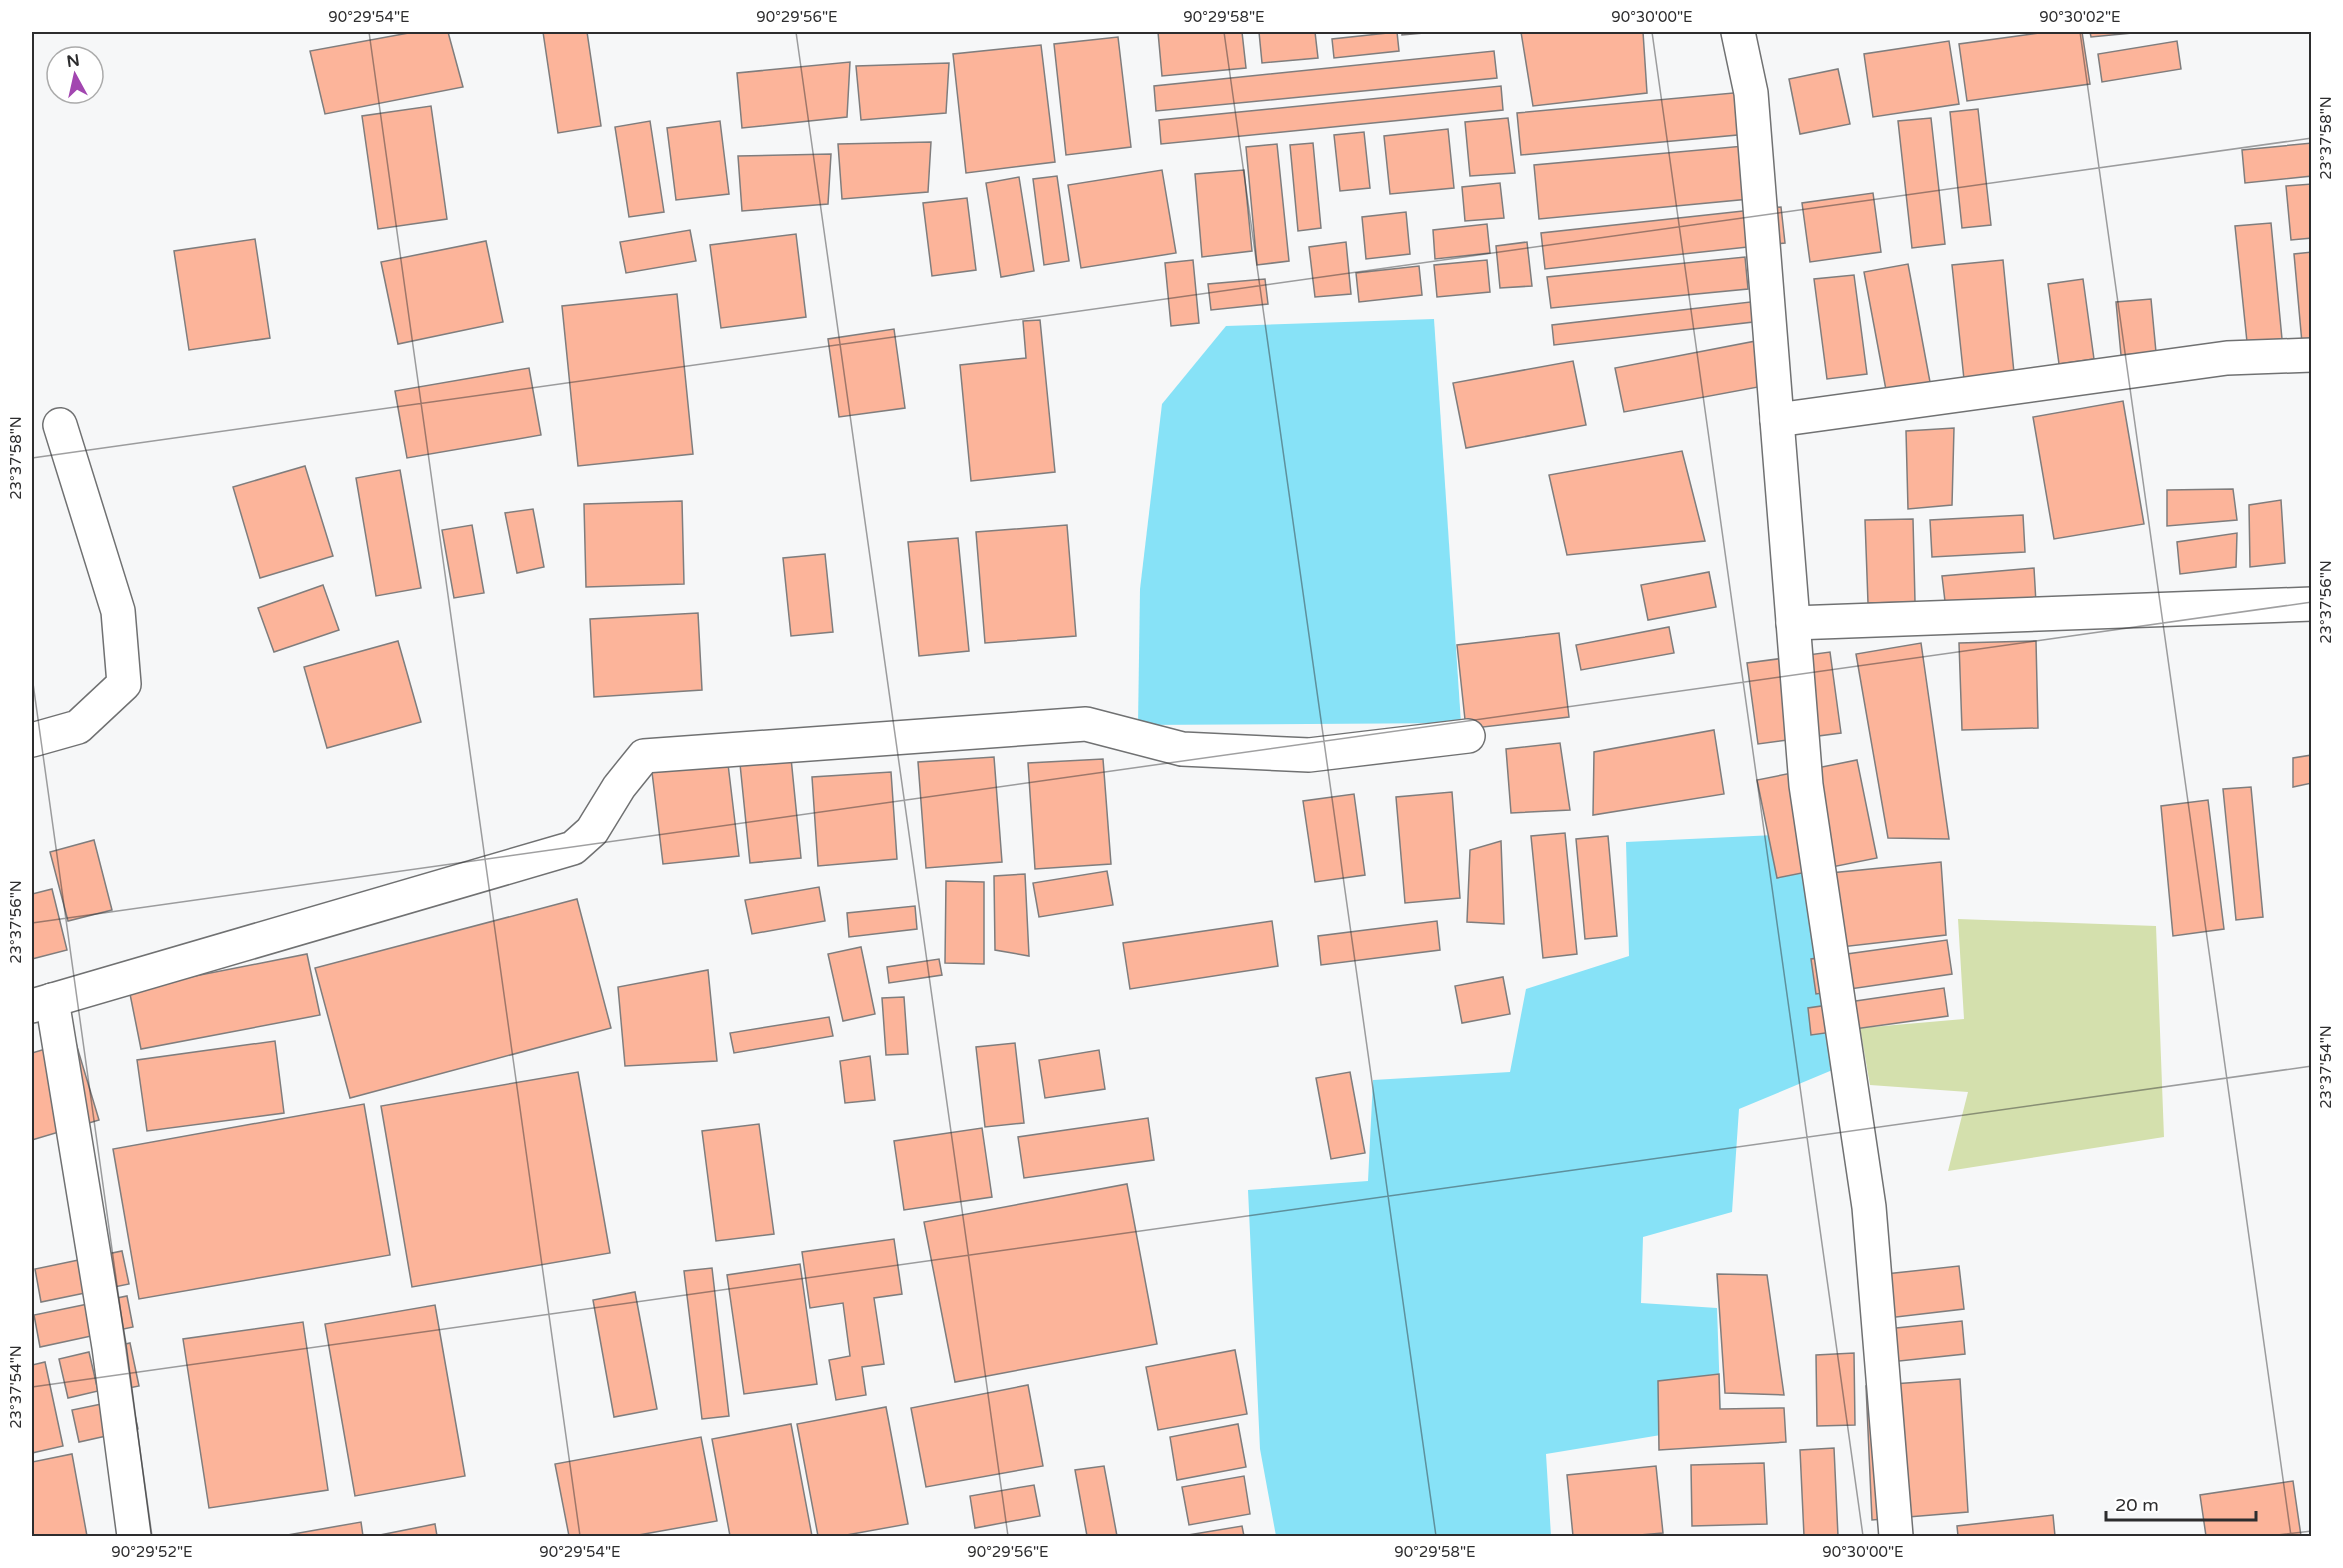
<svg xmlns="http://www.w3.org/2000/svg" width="2343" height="1568" font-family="'Varela Round',sans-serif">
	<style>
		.green { fill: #d4e0ad }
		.water { fill: #87e2f7 }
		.building { fill: #fcb49a; stroke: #7f7d7d; stroke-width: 1.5 }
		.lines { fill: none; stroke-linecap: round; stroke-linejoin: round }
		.minor-casing { stroke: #707172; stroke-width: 36 }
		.minor { stroke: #fff; stroke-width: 33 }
		.ticks { fill: none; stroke: #2d2d2e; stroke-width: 1.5; stroke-opacity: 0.45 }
		.neatline { fill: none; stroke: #2d2d2e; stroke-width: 2 }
		.ticks-label { font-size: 15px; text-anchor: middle; fill: #2d2d2e }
	</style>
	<rect width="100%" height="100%" fill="#f6f7f8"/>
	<polygon class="green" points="1958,919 2156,926 2164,1137 1948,1171 1968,1092 1870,1085 1860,1028 1964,1019"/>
	<g class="water">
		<polygon points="1434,319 1461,723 1138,725 1140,589 1162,404 1226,326"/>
		<polygon points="1798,834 1842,1066 1739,1109 1732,1212 1643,1237 1641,1303 1717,1308 1721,1425 1546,1454 1551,1536 1276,1536 1260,1449 1248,1190 1368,1181 1373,1080 1510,1072 1526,989 1629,956 1626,842"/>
	</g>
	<g class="building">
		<polygon points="414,32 448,32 463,87 325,114 310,51"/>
		<polygon points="543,32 587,32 601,126 558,133"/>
		<polygon points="1158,32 1242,32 1246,68 1162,76"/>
		<polygon points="1259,32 1315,32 1318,58 1262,63"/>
		<polygon points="1397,32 1399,51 1334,58 1332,39"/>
		<polygon points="1402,32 1436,32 1402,35"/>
		<polygon points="1521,32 1643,32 1647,93 1533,106"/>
		<polygon points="2046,32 2082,32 2090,84 1967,101 1959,44"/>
		<polygon points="2090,32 2143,32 2091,37"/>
		<polygon points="1118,37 1131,147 1066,155 1054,44"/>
		<polygon points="1949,41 1959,104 1873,117 1864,54"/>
		<polygon points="2177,41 2181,69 2102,82 2098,54"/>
		<polygon points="1041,45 1055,162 966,173 953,54"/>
		<polygon points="1494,51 1497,78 1156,111 1154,86"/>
		<polygon points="850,62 847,117 742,128 737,73"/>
		<polygon points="949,63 946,113 861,120 856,66"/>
		<polygon points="1838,69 1850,124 1800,134 1789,79"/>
		<polygon points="1501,86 1503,110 1161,144 1159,120"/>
		<polygon points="1755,91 1759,133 1521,155 1517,113"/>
		<polygon points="431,106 447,219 378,229 362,116"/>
		<polygon points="1978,109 1991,225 1962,228 1950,112"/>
		<polygon points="1508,118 1515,173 1470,176 1465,122"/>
		<polygon points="1931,118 1945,244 1912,248 1898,121"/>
		<polygon points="650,121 664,212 629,217 615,127"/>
		<polygon points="720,121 729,194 676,200 667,128"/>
		<polygon points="1448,129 1454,188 1390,194 1384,136"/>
		<polygon points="1364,132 1370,188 1340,191 1334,135"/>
		<polygon points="931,142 928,192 842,199 838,144"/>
		<polygon points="1313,143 1321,228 1298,231 1290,145"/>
		<polygon points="2312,143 2312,176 2245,183 2242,150"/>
		<polygon points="1277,144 1289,261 1257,265 1246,147"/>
		<polygon points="1755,145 1760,198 1539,219 1534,165"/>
		<polygon points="831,154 828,204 742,211 738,156"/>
		<polygon points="1162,170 1176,253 1081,268 1068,185"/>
		<polygon points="1244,170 1252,251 1202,257 1195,174"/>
		<polygon points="1057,176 1069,261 1044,265 1033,179"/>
		<polygon points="1019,177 1034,271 1001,277 986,183"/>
		<polygon points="1500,183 1504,218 1465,221 1462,187"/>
		<polygon points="2312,184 2312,238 2291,240 2286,186"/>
		<polygon points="1873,193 1881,252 1810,262 1802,203"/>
		<polygon points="967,198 976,270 932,276 923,203"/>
		<polygon points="1781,207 1785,243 1545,269 1541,233"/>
		<polygon points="1406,212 1410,254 1366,259 1362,217"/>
		<polygon points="2271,223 2282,339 2247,342 2235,226"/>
		<polygon points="1487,224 1490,253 1435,259 1433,230"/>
		<polygon points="690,230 696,261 626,273 620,242"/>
		<polygon points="796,234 806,317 721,328 710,245"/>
		<polygon points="255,239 270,338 189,350 174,251"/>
		<polygon points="486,241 503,322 398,344 381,262"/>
		<polygon points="1346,242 1351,294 1315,297 1309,247"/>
		<polygon points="1527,242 1532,286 1500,288 1496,246"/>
		<polygon points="2312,252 2312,342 2302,343 2294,254"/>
		<polygon points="1745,257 1748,289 1551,308 1547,277"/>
		<polygon points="1193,260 1199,323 1171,326 1165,263"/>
		<polygon points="1487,260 1490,292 1437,297 1434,265"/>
		<polygon points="2003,260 2015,383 1965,389 1952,265"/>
		<polygon points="1908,264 1930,382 1886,390 1864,272"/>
		<polygon points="1419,266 1422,295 1359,302 1356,273"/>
		<polygon points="1854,275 1867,374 1827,379 1814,279"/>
		<polygon points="1265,279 1268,304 1211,310 1208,284"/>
		<polygon points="2083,279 2094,359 2059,364 2048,284"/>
		<polygon points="677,294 693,454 578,466 562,306"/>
		<polygon points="2151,299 2156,352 2121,355 2116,302"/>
		<polygon points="1759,301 1762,321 1554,345 1552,325"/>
		<polygon points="1040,320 1055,472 971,481 960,365 1026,358 1023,321"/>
		<polygon points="894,329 905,408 839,417 828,339"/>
		<polygon points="1761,340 1769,385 1624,412 1615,368"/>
		<polygon points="1573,361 1586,425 1466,448 1453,383"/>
		<polygon points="529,368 541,435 407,458 395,391"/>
		<polygon points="2123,401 2144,524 2054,539 2033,417"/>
		<polygon points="1954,428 1952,505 1908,509 1906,431"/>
		<polygon points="1682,451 1705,541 1567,555 1549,475"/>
		<polygon points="305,466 333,556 260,578 233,487"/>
		<polygon points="400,470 421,588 376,596 356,478"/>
		<polygon points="2233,489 2237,520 2167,526 2167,490"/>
		<polygon points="2281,500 2285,563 2250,567 2249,505"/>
		<polygon points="682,501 684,584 586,587 584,504"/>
		<polygon points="533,509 544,567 517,573 505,513"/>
		<polygon points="2023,515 2025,552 1932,557 1930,520"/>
		<polygon points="1913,519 1915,602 1868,603 1865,520"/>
		<polygon points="472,525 484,593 454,598 442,530"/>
		<polygon points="1067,525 1076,636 985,643 976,532"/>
		<polygon points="2237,533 2236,567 2180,574 2177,542"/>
		<polygon points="958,538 969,651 919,656 908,542"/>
		<polygon points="825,554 833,632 791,636 783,558"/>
		<polygon points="2034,568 2036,603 1946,610 1942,576"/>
		<polygon points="1709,572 1716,607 1648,620 1641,585"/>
		<polygon points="323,585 339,630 274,652 258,608"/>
		<polygon points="698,613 702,690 594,697 590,619"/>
		<polygon points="1669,627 1674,653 1581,670 1576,645"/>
		<polygon points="1559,633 1569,717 1466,729 1457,645"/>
		<polygon points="398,641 421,722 327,748 304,667"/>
		<polygon points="2036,641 2038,728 1962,730 1959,643"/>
		<polygon points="1921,643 1949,839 1888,838 1856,654"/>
		<polygon points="1830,652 1841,733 1758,744 1747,663"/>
		<polygon points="1714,730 1724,794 1593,815 1594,752"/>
		<polygon points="1560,743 1570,810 1511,813 1506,749"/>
		<polygon points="2312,755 2312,783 2293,787 2293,758"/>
		<polygon points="994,757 1002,862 926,868 918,762"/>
		<polygon points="791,758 801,858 750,863 740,764"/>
		<polygon points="1103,759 1111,864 1035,869 1028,763"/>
		<polygon points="1857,760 1877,858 1777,878 1757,780"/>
		<polygon points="728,764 739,856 663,864 652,772"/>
		<polygon points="891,772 897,859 818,866 812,777"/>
		<polygon points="2251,787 2263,917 2236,920 2223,789"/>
		<polygon points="1452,792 1460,898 1405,903 1396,797"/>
		<polygon points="1354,794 1365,875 1315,882 1303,801"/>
		<polygon points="2208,800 2224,929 2173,936 2161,806"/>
		<polygon points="1565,833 1577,954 1543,958 1531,836"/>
		<polygon points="1608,836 1617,936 1585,939 1576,839"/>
		<polygon points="94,840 112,910 68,921 50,852"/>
		<polygon points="1501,841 1504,924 1467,922 1470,850"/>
		<polygon points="1941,862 1946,935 1832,948 1820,874"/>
		<polygon points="1107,871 1113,905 1039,917 1033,883"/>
		<polygon points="1025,874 1029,956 995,950 994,876"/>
		<polygon points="946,881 984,882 984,964 945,963"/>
		<polygon points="819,887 825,921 752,934 745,900"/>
		<polygon points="52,889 67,950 32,959 32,894"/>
		<polygon points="577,899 611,1028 350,1098 315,968"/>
		<polygon points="915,906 917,929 849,937 847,913"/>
		<polygon points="1272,921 1278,966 1130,989 1123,943"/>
		<polygon points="1437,921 1440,950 1321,965 1318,936"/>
		<polygon points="1947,940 1952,974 1816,994 1811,959"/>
		<polygon points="861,947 875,1014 843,1021 828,954"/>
		<polygon points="307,954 320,1015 141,1049 129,989"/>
		<polygon points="939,959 942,975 889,983 887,967"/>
		<polygon points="708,970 717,1061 625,1066 618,987"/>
		<polygon points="1503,977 1510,1014 1462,1023 1455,986"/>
		<polygon points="1944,988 1948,1016 1811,1035 1808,1008"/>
		<polygon points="904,997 908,1054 886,1055 882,998"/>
		<polygon points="829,1017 833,1036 734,1053 730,1033"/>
		<polygon points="75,1040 99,1120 32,1140 32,1053"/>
		<polygon points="275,1041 284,1113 147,1131 137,1060"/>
		<polygon points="1015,1043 1024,1123 985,1127 976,1047"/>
		<polygon points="1099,1050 1105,1089 1045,1098 1039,1060"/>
		<polygon points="870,1056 875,1100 845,1103 840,1061"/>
		<polygon points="578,1072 610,1253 412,1287 381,1106"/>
		<polygon points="1350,1072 1365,1153 1331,1159 1316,1078"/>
		<polygon points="364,1104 390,1255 139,1299 113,1149"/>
		<polygon points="1148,1118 1154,1160 1024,1178 1018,1137"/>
		<polygon points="759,1124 774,1234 716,1241 702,1131"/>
		<polygon points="982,1128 992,1197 904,1210 894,1141"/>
		<polygon points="1127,1184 1157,1344 955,1382 924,1222"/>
		<polygon points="894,1239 902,1294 874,1298 884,1364 862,1367 866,1395 836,1400 829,1360 850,1356 843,1303 810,1308 802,1252"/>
		<polygon points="122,1251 129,1284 41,1302 35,1269"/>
		<polygon points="800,1264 817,1384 744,1394 727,1275"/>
		<polygon points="1959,1266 1964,1309 1862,1321 1858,1277"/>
		<polygon points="712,1268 729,1416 702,1419 684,1271"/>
		<polygon points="1717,1274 1767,1275 1784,1395 1725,1393"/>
		<polygon points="635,1292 657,1409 614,1417 593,1300"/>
		<polygon points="127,1296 133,1327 40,1347 34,1315"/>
		<polygon points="435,1305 465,1476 355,1496 325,1324"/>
		<polygon points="1962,1321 1965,1354 1871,1364 1868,1331"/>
		<polygon points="303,1322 328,1490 209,1508 183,1339"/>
		<polygon points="130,1343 139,1386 109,1392 100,1350"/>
		<polygon points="1235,1350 1247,1414 1158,1430 1146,1367"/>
		<polygon points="89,1352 98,1391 68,1398 59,1359"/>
		<polygon points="1854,1353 1855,1425 1817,1426 1816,1355"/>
		<polygon points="45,1362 63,1446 32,1453 32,1365"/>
		<polygon points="1719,1374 1720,1409 1784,1408 1786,1442 1659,1450 1658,1381"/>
		<polygon points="1960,1379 1968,1512 1872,1520 1866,1386"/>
		<polygon points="1028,1385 1043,1466 926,1487 911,1408"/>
		<polygon points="131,1398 138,1429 79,1442 72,1410"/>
		<polygon points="886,1407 908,1524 841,1536 818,1536 797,1424"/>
		<polygon points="791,1424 812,1536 730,1536 712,1439"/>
		<polygon points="1238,1424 1246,1467 1177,1480 1170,1437"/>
		<polygon points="701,1437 717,1521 633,1536 569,1536 555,1464"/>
		<polygon points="1834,1448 1838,1536 1804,1536 1800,1450"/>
		<polygon points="72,1454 87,1536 32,1536 32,1462"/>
		<polygon points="1764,1463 1767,1524 1692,1526 1691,1465"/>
		<polygon points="1104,1466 1117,1536 1087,1536 1075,1470"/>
		<polygon points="1656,1466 1663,1533 1628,1536 1573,1536 1567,1475"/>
		<polygon points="1244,1476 1250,1514 1189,1525 1182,1487"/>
		<polygon points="2293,1481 2301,1536 2206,1536 2200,1495"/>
		<polygon points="1034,1485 1040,1516 975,1528 970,1496"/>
		<polygon points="2053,1515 2055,1536 1958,1536 1957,1526"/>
		<polygon points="361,1522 363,1536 282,1536"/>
		<polygon points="435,1524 437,1536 381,1536 380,1535"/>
		<polygon points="1242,1526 1244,1536 1182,1536"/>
	</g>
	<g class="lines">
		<defs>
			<g id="minor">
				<polyline points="1738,32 1751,93 1806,785 1869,1207 1896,1536"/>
				<polyline points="1777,420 2227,358 2312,355"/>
				<polyline points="1793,623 2312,604"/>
				<polyline points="32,740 78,727 124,684 118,611 60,425"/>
				<polyline points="52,1000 109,1347 134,1536"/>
				<polyline points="32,1006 573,848 592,831 619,787 644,756 1086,724 1182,749 1309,755 1468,736"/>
			</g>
		</defs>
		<use href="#minor" class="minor-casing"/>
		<use href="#minor" class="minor"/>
	</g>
	<path class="ticks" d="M369 32 580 1536M796 32 1008 1536M1224 32 1436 1536M1652 32 1863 1536M2080 32 2291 1536M32 458 2312 138M32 676 152 1536M32 923 2312 602M32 1387 2312 1066M2269 1536 2312 1531"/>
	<rect width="2343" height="1568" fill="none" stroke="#ffffff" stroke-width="66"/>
	<g transform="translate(75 75) rotate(352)"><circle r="28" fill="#ffffff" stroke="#ababab" stroke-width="1.5"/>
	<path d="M0-4.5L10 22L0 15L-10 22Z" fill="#a246b0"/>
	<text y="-9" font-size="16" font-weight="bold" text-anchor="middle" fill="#2d2d2e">N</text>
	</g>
	<path d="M2106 1511v9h150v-9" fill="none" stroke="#2d2d2e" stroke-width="3"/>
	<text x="2115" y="1511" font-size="18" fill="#2d2d2e" stroke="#ffffff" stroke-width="4.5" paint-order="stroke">20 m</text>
	<rect x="33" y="33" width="2277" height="1502" class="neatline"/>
	<g class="ticks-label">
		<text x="369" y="22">90°29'54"E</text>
		<text x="797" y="22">90°29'56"E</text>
		<text x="1224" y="22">90°29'58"E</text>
		<text x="1652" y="22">90°30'00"E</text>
		<text x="2080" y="22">90°30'02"E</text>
		<text transform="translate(2326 138) rotate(-90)" y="5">23°37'58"N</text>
		<text transform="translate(16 458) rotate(-90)" y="5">23°37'58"N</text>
		<text transform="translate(2326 602) rotate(-90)" y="5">23°37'56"N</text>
		<text transform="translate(16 922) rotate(-90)" y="5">23°37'56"N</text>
		<text transform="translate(2326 1067) rotate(-90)" y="5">23°37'54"N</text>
		<text transform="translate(16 1387) rotate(-90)" y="5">23°37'54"N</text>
		<text x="152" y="1557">90°29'52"E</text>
		<text x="580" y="1557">90°29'54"E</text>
		<text x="1008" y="1557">90°29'56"E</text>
		<text x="1435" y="1557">90°29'58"E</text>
		<text x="1863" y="1557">90°30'00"E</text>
	</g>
</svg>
